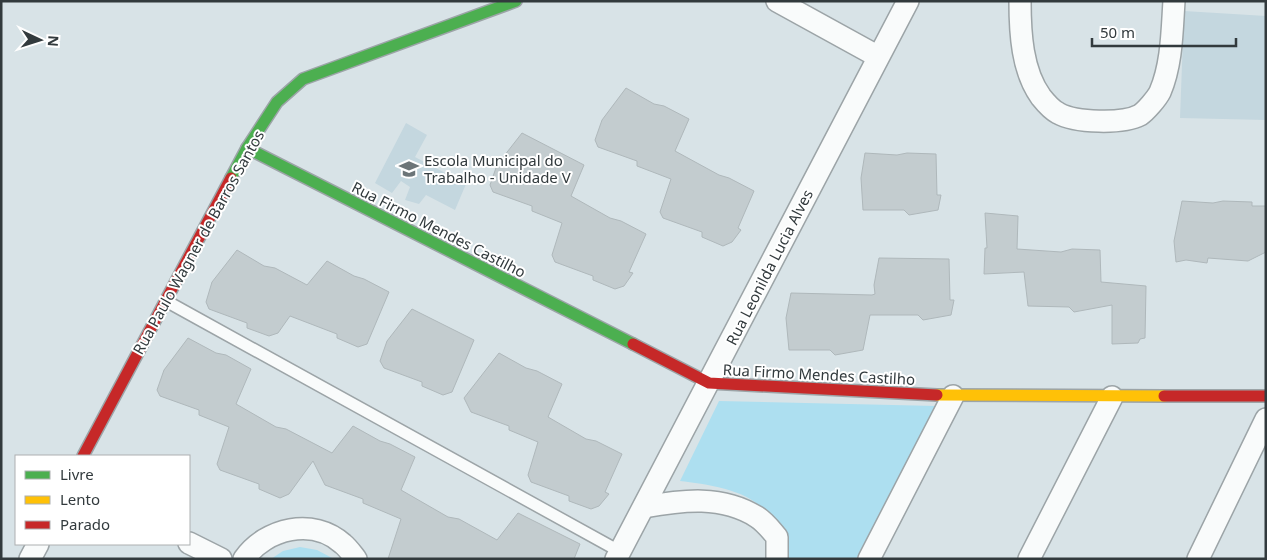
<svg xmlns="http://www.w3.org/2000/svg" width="1267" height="560" font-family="'Noto Sans',sans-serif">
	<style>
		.built { fill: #c4d7df }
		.green { fill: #addff0 }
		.building { fill: #c3cccf; stroke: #afb8bb }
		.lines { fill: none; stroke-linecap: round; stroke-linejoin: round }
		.lane-casing { stroke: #9ca4a7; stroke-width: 14 }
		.street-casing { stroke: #9ca4a7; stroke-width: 24 }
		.fast-casing { stroke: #9ca4a7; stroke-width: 14 }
		.slow-casing { stroke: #9ca4a7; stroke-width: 14 }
		.jam-casing { stroke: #9ca4a7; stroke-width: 14 }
		.lane { stroke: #f9fbfb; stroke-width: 11 }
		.street { stroke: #f9fbfb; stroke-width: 21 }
		.fast { stroke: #4caf50; stroke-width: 11 }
		.slow { stroke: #ffc107; stroke-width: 11 }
		.jam { stroke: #c62828; stroke-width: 11 }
		.labels { text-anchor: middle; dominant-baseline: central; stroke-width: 4; stroke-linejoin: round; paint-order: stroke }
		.poi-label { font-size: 15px; fill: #323a3d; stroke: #fff; text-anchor: start }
		.street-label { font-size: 15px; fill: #323a3d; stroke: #fff }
	</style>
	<rect width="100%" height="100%" fill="#d8e3e7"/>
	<g class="built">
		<polygon points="1184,11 1266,16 1266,120 1180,118"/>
		<polygon points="406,123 427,135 415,157 466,184 455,210 426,195 419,204 405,200 410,187 401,181 392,193 375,183"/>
	</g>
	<g class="green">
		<path d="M719 401 936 406 856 559H787C779 543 773 524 763 510 747 489 704 484 680 481Z"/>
		<polygon points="300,547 317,550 334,559 271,559 283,551"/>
	</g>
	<g class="building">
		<polygon points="626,88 654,104 664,106 689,119 675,151 719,175 729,178 754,191 738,228 741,230 732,242 723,246 702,237 702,232 663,218 660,212 671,179 637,166 637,161 598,147 595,140 602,120"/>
		<polygon points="522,133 584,165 571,196 610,218 621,221 646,234 629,272 633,273 624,286 615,289 593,280 593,276 555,262 552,255 562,223 532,211 532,206 493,192 490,185 497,165"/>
		<polygon points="865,153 897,155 907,153 936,154 937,195 941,195 938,210 909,215 904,210 863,210 861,178"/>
		<polygon points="1182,201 1213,203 1223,201 1252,202 1252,206 1266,206 1266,252 1248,261 1208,258 1207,263 1186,260 1176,262 1174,241"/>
		<polygon points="985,213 1018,216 1017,249 1061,252 1072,249 1100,250 1101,282 1146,286 1145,338 1140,339 1138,343 1112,344 1112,305 1074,312 1069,307 1028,306 1024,272 984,274 985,248 987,248"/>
		<polygon points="237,250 264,266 275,268 307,285 327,261 354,276 364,279 389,292 367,344 358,347 337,338 337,334 290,316 278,333 269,336 247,328 247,323 209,309 206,302 212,282"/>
		<polygon points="879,258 949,259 950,300 954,300 951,315 923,320 918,315 870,315 863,350 835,355 830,350 789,350 786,318 791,293 872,295 875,294 874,285"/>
		<polygon points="412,309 474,340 452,392 443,395 422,386 422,382 384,368 380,361 387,341"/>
		<polygon points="188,338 216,353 226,355 251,369 236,404 276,427 286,429 332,453 353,426 380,441 390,444 415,457 401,490 448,517 459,519 497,540 518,513 580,544 574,559 388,559 401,519 363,503 363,499 325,485 313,461 289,494 280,498 259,489 259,484 220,470 217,464 229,427 199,415 199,410 160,396 157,390 164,370"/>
		<polygon points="499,353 526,368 537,371 562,384 548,417 586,439 596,441 622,454 605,492 609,494 599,506 591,509 569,501 569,496 531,482 528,475 538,442 509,430 509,426 471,412 464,398"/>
	</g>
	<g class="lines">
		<defs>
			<polyline id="lane" points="166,301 619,551"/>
			<g id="street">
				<polyline points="777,1 877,56"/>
				<path d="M1020 1C1020 33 1022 71 1041 97 1045 102 1052 110 1058 113 1075 123 1123 124 1140 115 1146 111 1157 98 1160 92 1172 64 1172 31 1174 1"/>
				<path d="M644 507C683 500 722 495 757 517 765 522 771 530 777 537V559"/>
				<polyline points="189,543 221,559"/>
				<polyline points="30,559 38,544"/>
				<path d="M244 559C266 528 313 517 343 544 348 548 352 554 356 559"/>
				<polyline points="616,559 908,1"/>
				<polyline points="869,559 953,396"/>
				<polyline points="1029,559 1112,397"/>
				<polyline points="1198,559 1266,419"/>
			</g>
			<g id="fast">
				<polyline points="247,148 633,344"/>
				<polyline points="231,178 247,148 277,102 303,79 516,1"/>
			</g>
			<polyline id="slow" points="937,395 1164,396"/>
			<g id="jam">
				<polyline points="633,344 709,383 937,395"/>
				<polyline points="1164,396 1266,396"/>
				<polyline points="83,456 231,178"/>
			</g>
		</defs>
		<use href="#lane" class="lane-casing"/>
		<use href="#street" class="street-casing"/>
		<use href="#fast" class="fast-casing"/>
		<use href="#slow" class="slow-casing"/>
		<use href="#jam" class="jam-casing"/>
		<use href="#lane" class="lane"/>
		<use href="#street" class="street"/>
		<use href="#fast" class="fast"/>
		<use href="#slow" class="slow"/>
		<use href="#jam" class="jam"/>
	</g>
	<defs>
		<symbol id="university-bare" viewBox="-9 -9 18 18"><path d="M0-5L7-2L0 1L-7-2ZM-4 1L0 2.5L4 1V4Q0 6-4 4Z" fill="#6c7578" stroke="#fff" stroke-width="2.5" paint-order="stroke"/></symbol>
	</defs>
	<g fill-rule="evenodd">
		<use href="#university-bare" x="395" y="155" width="28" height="28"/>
	</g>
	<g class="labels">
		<g class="poi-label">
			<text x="424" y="160">Escola Municipal do<tspan x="424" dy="17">Trabalho - Unidade V</tspan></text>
		</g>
		<g class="street-label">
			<text transform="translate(439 229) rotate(27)">Rua Firmo Mendes Castilho</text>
			<text transform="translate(198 242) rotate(-61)">Rua Paulo Wagner de Barros Santos</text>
			<text transform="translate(769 267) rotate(-63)">Rua Leonilda Lucia Alves</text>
			<text transform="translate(819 374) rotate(3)">Rua Firmo Mendes Castilho</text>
		</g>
	</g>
	<rect width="1267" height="560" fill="none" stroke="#323a3d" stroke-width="5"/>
	<rect x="15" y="455" width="175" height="90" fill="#ffffff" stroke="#adb0b1"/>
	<rect x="25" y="471" width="25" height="8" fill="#4caf50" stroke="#adb0b1"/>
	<text x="60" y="480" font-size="15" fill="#323a3d">Livre</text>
	<rect x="25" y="496" width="25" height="8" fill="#ffc107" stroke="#adb0b1"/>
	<text x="60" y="505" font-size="15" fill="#323a3d">Lento</text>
	<rect x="25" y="521" width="25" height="8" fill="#c62828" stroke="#adb0b1"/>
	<text x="60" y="530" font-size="15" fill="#323a3d">Parado</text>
	<g transform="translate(40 40) rotate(94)" stroke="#ffffff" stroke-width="4" paint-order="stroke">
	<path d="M0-4L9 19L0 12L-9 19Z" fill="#323a3d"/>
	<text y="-8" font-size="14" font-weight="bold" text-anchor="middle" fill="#323a3d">N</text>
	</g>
	<path d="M1092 38v8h144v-8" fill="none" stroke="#323a3d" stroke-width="2.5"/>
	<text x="1100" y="38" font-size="15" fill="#323a3d" stroke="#ffffff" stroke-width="4" paint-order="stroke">50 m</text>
</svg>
